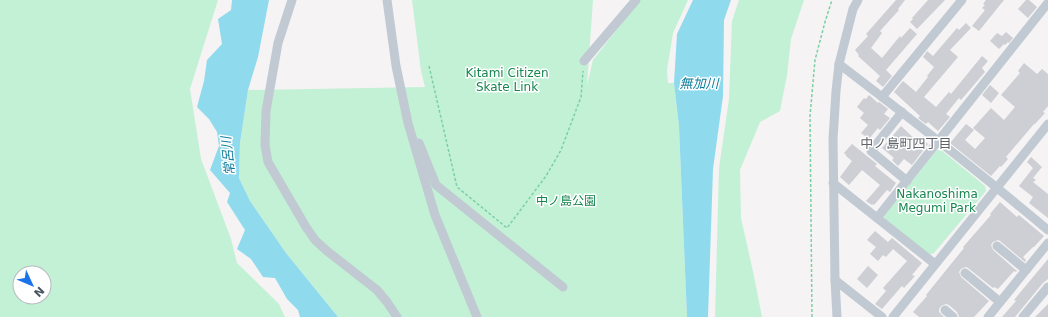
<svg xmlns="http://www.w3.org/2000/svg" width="1048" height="317" font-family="'DejaVu Sans','Noto Sans JP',sans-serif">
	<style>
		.green { fill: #c3f1d5; fill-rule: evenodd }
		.water { fill: #90daee }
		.building { fill: #cdcfd5 }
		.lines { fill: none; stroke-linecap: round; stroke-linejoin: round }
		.path { stroke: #7ad0a6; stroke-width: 1.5; stroke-dasharray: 3 2; stroke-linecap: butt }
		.minor { stroke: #c1cad2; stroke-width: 9 }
		.labels { text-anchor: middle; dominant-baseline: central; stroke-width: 3; stroke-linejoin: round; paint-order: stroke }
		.park-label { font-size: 12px; fill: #17864f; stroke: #fff }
		.water-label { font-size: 13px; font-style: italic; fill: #0c7c9b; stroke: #fff }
		.neighbourhood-label { font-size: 13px; fill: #5f6368; stroke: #fff }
	</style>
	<rect width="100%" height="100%" fill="#f5f3f3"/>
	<g class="green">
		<path d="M0 0H218L190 89 201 159 231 239 237 263 279 304 285 317H0ZM20 273H44V297H20Z"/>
		<polygon points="412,0 593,0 587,85 593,60 640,0 688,0 673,33 667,70 668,83 674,83 679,126 687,317 338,317 286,253 250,201 239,178 240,143 248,90 425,87 421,71"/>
		<polygon points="739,0 804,0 791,39 787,75 780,111 760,122 740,170 741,218 754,276 762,317 715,317 719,168 729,99 732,21"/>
		<polygon points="937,150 941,150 985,186 986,191 934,253 929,255 885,219 884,216"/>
	</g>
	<g class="water">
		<polygon points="232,0 269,0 258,57 248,90 240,143 239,178 250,201 286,253 338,317 300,317 298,310 287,299 275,278 263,277 251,259 237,249 245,230 227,202 230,193 210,170 219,146 217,132 209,119 197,107 204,81 207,60 222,44 218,19 231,10"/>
		<polygon points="693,0 731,0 724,20 723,96 713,169 708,317 687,317 679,126 674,83 677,34"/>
	</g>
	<g class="building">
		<polygon points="896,0 905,0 898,9 899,10 880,31 882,33 871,48 882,58 900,36 901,38 910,28 917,34 886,70 892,76 883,87 876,81 880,76 858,56 859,55 855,50 868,36 866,34"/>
		<polygon points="928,0 945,0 917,29 910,22 913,19 912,18"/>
		<polygon points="986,0 1004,0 979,31 972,26 985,10 982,8 985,5 983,4"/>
		<polygon points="1026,0 1029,0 1037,7 1028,18 1018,9"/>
		<polygon points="966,23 971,28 950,50 958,57 924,97 936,107 949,92 951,94 982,56 988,61 982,68 985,72 961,100 959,98 946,114 950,117 938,131 928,122 926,124 918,118 920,116 894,92 903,81 916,92 928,77 927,76 934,67 923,57 927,51 933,56 957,28 959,30"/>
		<polygon points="1006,32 1013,38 1009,43 1008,42 1005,45 1004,44 999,49 990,41 997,33 1002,36"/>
		<polygon points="1024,63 1037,74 1042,69 1048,74 1048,106 1043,112 1045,113 1035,124 1034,124 1006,157 1008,159 1001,167 1000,166 991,176 950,143 966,124 974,130 965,140 975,149 985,138 973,128 991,108 1004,120 1015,107 1001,95 1020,73 1018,71"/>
		<polygon points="990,85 999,93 991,103 982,95"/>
		<polygon points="869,95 878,103 879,102 888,109 884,114 890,118 880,130 878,128 869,139 861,133 868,125 860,118 864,113 857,107 864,98 866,99"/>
		<polygon points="901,126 918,142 921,138 928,144 912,165 904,159 898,166 892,160 894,158 882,148"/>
		<polygon points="852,144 877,164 875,166 896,183 890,192 887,190 874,205 873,204 872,205 866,201 880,185 862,170 849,185 840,177 852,161 846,156 846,155 844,153"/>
		<polygon points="1031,157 1042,167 1033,178 1036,180 1033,182 1048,194 1048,218 1029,203 1033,197 1019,186 1033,168 1027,162"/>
		<polygon points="1000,202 1017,217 1019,215 1044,236 1034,247 1033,247 1023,257 1026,260 1025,262 1000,241 998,240 993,242 991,245 993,250 1017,271 1016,272 1014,271 998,289 994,287 993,288 968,268 966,267 961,269 959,272 961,277 989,301 974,317 959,317 957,312 949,305 946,304 941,306 939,309 939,312 944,317 919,317 913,312 927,296 926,295 951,264 964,248 963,247 991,215 990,214"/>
		<polygon points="875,231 888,242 892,238 922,263 912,275 915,276 904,288 902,286 882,309 875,304 886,291 883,288 907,261 893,249 886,257 883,255 878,261 870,254 876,247 867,240"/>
		<polygon points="1048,259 1048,279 1043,283 1015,317 1002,317 1016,301 1014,300"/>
		<polygon points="868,266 878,275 867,288 857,279"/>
		<polygon points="1048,304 1048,317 1035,317"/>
	</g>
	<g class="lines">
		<g class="path">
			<polyline points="429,66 457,187 507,228 546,176 561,150 581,97 583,71"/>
			<polyline points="812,317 810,116 815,60 825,22 832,0"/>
		</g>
		<g class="minor">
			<polyline points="292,0 278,43 266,111 265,145 268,162 306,227 315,240 327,251 377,290 387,302 397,317"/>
			<polyline points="387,0 396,66 408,123 435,215 477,317"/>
			<polyline points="584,61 636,0"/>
			<path d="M839 64C910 118 980 173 1048 230"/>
			<polyline points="882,97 962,0"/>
			<polyline points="902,112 871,151 907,181"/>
			<polyline points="419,143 436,185 563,287"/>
			<polyline points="833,183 935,264"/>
			<polyline points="877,218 1047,4"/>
			<polyline points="997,246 1026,270"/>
			<polyline points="965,273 1000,302"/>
			<polyline points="835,280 882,317"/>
			<polyline points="945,310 953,317"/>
			<polyline points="837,317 835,280 833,139 836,91 839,64 853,9 858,0"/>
			<polyline points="893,317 1048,124"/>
			<polyline points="988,317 1048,243"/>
			<polyline points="1023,317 1048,287"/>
		</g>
	</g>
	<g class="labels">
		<g class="park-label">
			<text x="507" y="73">Kitami Citizen<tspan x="507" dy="14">Skate Link</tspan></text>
			<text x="937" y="194">Nakanoshima<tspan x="937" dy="14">Megumi Park</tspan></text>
			<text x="566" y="201">中ノ島公園</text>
		</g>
		<g class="water-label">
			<text x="699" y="83">無加川</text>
			<text transform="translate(228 156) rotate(-96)">常呂川</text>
		</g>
		<g class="neighbourhood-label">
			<text x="906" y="143">中ノ島町四丁目</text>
		</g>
	</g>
	<g transform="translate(32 285) rotate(134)"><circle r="19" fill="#ffffff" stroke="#b7bbc0"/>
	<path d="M0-3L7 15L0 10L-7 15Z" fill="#1a73e8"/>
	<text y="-6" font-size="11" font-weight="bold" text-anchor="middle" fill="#4a5661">N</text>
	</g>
</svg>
